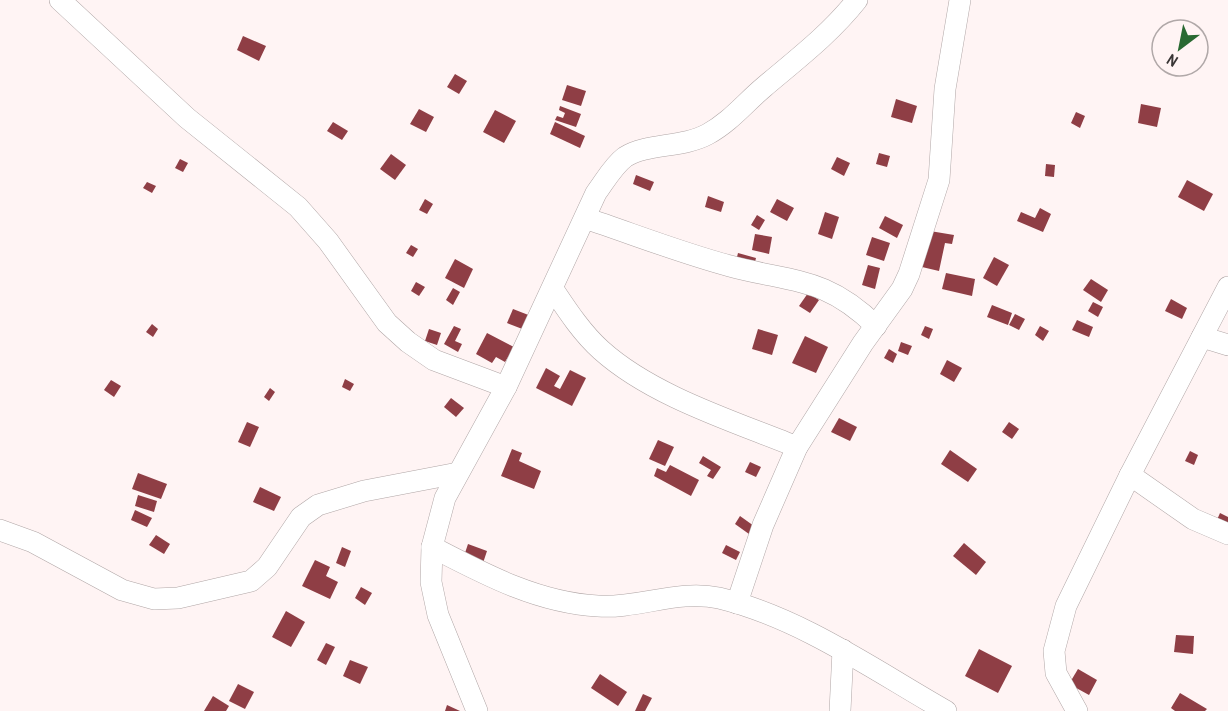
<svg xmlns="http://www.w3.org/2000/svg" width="1228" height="711" font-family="'Archivo Narrow',sans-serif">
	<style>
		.building { fill: #8f3e45 }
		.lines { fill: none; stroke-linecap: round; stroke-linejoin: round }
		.street-casing { stroke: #b0a6a6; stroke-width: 22 }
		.street { stroke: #fff; stroke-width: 21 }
	</style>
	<rect width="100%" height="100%" fill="#fff4f4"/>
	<g class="building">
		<polygon points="243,36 266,46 259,61 237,50"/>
		<polygon points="455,74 467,81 459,94 447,87"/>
		<polygon points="567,85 586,91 581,106 562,100"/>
		<polygon points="896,99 917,106 912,123 891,117"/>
		<polygon points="1141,104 1161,108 1157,127 1138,123"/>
		<polygon points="560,106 581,114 576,127 555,120 557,116 563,118 565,113 559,110"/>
		<polygon points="419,109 434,117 426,132 410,124"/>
		<polygon points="495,110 516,121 504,143 483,132"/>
		<polygon points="1076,112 1085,116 1080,128 1071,123"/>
		<polygon points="333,122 348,131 342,140 327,131"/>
		<polygon points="555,122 585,136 580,148 550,134"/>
		<polygon points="879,153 890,156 887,167 876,164"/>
		<polygon points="391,154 406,165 395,180 380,169"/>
		<polygon points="837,157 850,163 844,176 831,169"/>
		<polygon points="180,159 188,163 183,172 175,168"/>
		<polygon points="1046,164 1055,165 1054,177 1045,176"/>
		<polygon points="636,175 654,182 650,191 633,184"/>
		<polygon points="1187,180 1213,194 1204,211 1178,197"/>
		<polygon points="147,182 156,186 152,193 143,188"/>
		<polygon points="708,196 724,202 721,212 705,207"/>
		<polygon points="425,199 433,204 427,214 419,210"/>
		<polygon points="777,199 794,208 787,221 770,212"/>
		<polygon points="1040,208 1051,214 1043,232 1017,221 1021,212 1035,218"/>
		<polygon points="825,212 839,217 832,239 818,234"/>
		<polygon points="757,215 765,220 759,230 751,225"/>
		<polygon points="885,216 903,225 897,238 879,228"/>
		<polygon points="930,231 954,235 952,244 945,243 939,271 922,267"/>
		<polygon points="755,234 772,237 769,254 752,250"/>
		<polygon points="872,237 890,243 884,261 866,255"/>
		<polygon points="411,245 418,249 413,257 406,253"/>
		<polygon points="738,253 756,258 753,270 735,265"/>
		<polygon points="994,257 1009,265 997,286 983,278"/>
		<polygon points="455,259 473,269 464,288 445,278"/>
		<polygon points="868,265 880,268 875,289 862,285"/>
		<polygon points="946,273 975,279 972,296 942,289"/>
		<polygon points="1091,279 1108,290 1101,302 1083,290"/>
		<polygon points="416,282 425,287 419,296 411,291"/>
		<polygon points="453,288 460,292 453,305 446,300"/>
		<polygon points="808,293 819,300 810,313 799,306"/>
		<polygon points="1171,299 1187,308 1182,319 1165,311"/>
		<polygon points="1093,302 1103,307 1098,317 1088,311"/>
		<polygon points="992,305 1012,313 1008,325 987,317"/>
		<polygon points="513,309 531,316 525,330 507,323"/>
		<polygon points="1015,314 1025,319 1019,330 1009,325"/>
		<polygon points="1077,320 1093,327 1089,337 1072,330"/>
		<polygon points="152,324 158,329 153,337 146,332"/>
		<polygon points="454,326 461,329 455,341 462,344 458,352 444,344"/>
		<polygon points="925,326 933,329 929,339 921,335"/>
		<polygon points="1040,326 1049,331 1043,341 1035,335"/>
		<polygon points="429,329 441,333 437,345 425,341"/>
		<polygon points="758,329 778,335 772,355 752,349"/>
		<polygon points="487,333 514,347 505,362 496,357 492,363 476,354"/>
		<polygon points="805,336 828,347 816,373 792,363"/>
		<polygon points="901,342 912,346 908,355 898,351"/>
		<polygon points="889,349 897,354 893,363 884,358"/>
		<polygon points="947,360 962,368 954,382 940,374"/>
		<polygon points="546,368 560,376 554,386 560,389 570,370 586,378 572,406 536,388"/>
		<polygon points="345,379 354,384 350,391 342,387"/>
		<polygon points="111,380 121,386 114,397 104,390"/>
		<polygon points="270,388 275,392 269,401 264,397"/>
		<polygon points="451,398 464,408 456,417 444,407"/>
		<polygon points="839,418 857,427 850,441 831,432"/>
		<polygon points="247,422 259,427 250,447 238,442"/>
		<polygon points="1009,422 1019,429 1012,439 1002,432"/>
		<polygon points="658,440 674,447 665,466 649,459"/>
		<polygon points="512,449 522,453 519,461 541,471 534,489 501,476"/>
		<polygon points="950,450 977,469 968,482 941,464"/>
		<polygon points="1190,451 1198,455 1194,465 1185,461"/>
		<polygon points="703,456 721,467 713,479 707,476 711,470 699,463"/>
		<polygon points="750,462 761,467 756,477 745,472"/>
		<polygon points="670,465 699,480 691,496 654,476 657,468 666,472"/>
		<polygon points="138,473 167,484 161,499 132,489"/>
		<polygon points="260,487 281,497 274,511 253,502"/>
		<polygon points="138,495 157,501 154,512 135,506"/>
		<polygon points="135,510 152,518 147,527 131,520"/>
		<polygon points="1220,513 1228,517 1228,528 1216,522"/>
		<polygon points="740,516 754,526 749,534 735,524"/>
		<polygon points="156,535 170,544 164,554 149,545"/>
		<polygon points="964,543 986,562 976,575 953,556"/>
		<polygon points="468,544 487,551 483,563 464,556"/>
		<polygon points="726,545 740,552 736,560 722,553"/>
		<polygon points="342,547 351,551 345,567 336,563"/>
		<polygon points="315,560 330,567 326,576 338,582 330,599 302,586"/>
		<polygon points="361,587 372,593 365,605 355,598"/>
		<polygon points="286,611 305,622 291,647 272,637"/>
		<polygon points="1176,635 1194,636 1193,654 1174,652"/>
		<polygon points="326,643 335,647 326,665 317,660"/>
		<polygon points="979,649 1012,666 998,693 965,676"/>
		<polygon points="350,660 368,667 360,684 343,676"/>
		<polygon points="1078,669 1097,680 1089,695 1069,684"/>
		<polygon points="600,674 627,692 618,706 591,688"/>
		<polygon points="238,684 254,692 245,709 229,701"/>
		<polygon points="1180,693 1207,709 1205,711 1175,711 1171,708"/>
		<polygon points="643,694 652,698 645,711 635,711"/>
		<polygon points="213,696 229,706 226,711 204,711"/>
		<polygon points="447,705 460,711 445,711"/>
	</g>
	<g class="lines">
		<defs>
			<g id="street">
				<polyline points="60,0 187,118 298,207 328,241 387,323 408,342 434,360 506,387"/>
				<path d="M585 218C633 234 681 253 730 266 793 283 825 276 876 326"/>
				<path d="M553 289C567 310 582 333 601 350 652 396 733 421 797 447"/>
				<polyline points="1202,337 1228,345"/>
				<polyline points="1130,475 1193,519 1228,534"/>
				<polyline points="0,530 33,542 122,590 154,599 178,598 251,581 267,567 301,517 318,505 364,491 458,473"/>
				<path d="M432 547C484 574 538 603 598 606 637 609 679 589 719 598 801 618 874 670 946 711"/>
				<polyline points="737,603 763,525 797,447 863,343 902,289 909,274 939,180 945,89 960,0"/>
				<path d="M477 711 438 615 431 582 432 547 445 498 506 387 596 193C605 181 613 166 625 157 647 143 683 148 708 134 730 122 745 103 764 87 797 59 830 34 857 0"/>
				<polyline points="840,711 843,650"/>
				<polyline points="1077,711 1056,673 1054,651 1066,606 1130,475 1228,287"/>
			</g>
		</defs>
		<use href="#street" class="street-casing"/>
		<use href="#street" class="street"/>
	</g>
	<g transform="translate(1180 48) rotate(212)"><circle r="28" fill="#fff4f4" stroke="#b0a8a8" stroke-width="1.5"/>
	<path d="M0-4.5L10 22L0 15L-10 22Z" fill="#296932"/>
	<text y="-9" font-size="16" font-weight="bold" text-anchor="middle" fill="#393535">N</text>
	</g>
</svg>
